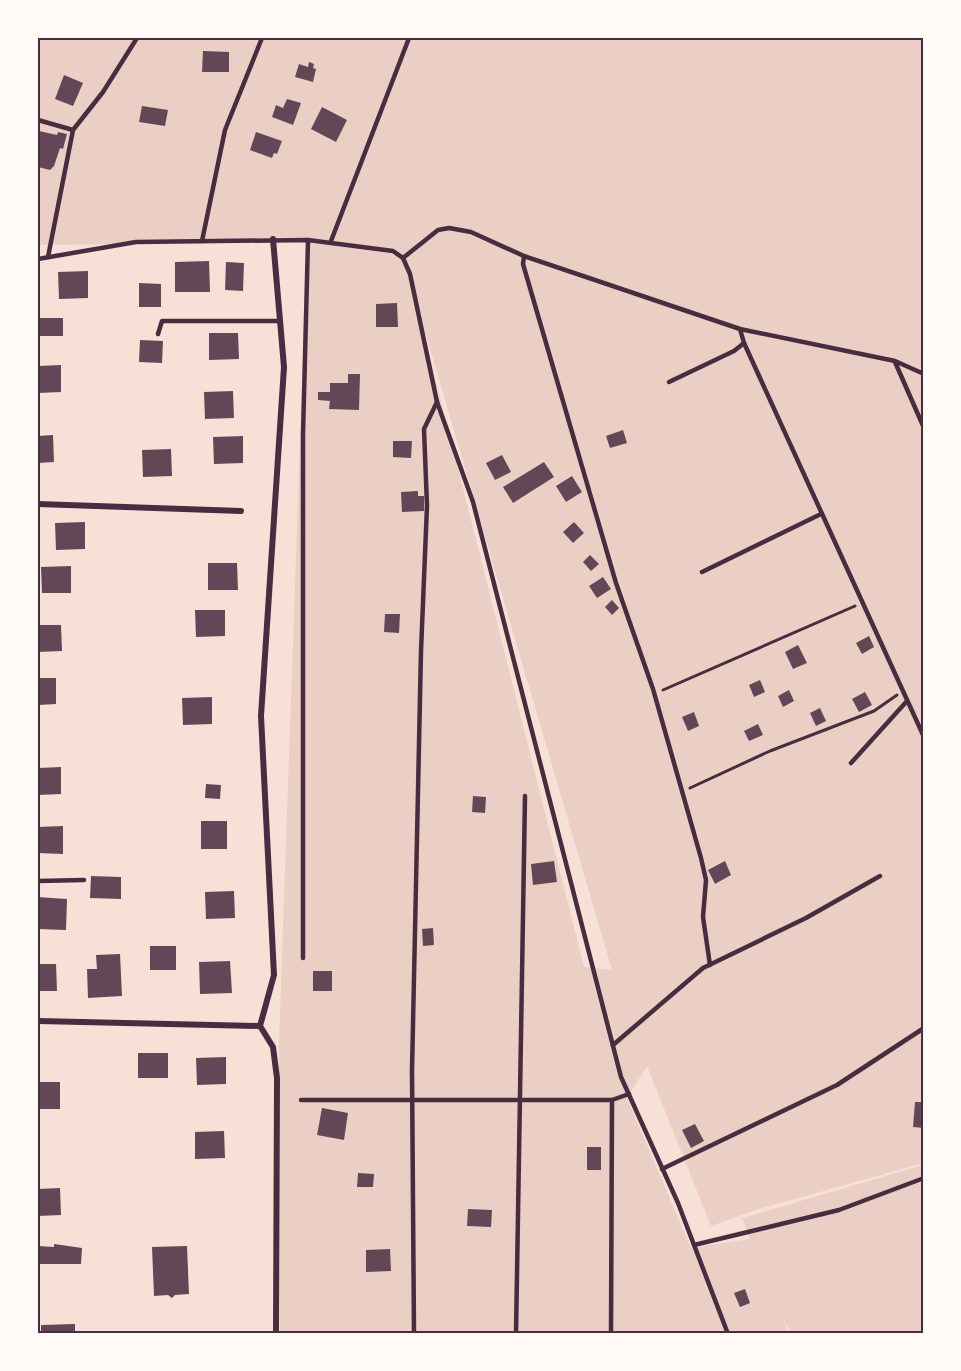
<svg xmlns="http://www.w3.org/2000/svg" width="961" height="1371" font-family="'PT Sans Narrow',sans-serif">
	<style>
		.green { fill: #ebcfc5; fill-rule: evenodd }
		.building { fill: #644757 }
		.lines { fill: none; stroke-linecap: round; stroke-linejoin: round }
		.path { stroke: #4a2c40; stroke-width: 3 }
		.service { stroke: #4a2c40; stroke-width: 4.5 }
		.minor { stroke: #4a2c40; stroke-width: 6 }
		.neatline { fill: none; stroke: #4a2c40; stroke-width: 2 }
	</style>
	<rect width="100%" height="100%" fill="#f7e1d7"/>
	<path class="green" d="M38 38H923V1163L759 1209 711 1226 647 1066 627 1098 691 1248 750 1239 742 1218 923 1165V1333H790L781 1314 788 1333H280L279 1041 307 242 38 245ZM420 318H421L612 970 584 967Z"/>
	<g class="building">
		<polygon points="203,51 229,52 229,72 202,72"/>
		<polygon points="309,62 314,64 313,68 316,69 313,82 295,77 299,64 308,67"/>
		<polygon points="64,75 83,83 73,106 55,99"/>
		<polygon points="287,99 301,103 293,125 272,117 276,105 283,108"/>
		<polygon points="142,106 168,110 165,126 139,122"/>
		<polygon points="322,107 347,120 336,142 311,129"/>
		<polygon points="39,131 57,135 58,132 67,134 63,149 60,148 54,166 50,170 38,167"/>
		<polygon points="256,132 282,141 277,154 274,153 272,158 250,150"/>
		<polygon points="209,261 210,292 175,292 175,262"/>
		<polygon points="226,262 244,263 243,291 225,290"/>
		<polygon points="88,271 88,298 59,299 58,272"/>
		<polygon points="139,283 161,284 161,307 139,307"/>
		<polygon points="397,303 398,327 376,327 376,304"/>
		<rect x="38" y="318" width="25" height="18"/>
		<polygon points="209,333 238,333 239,359 209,360"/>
		<polygon points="140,340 163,341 162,363 139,362"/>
		<polygon points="61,365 61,392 38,393 38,366"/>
		<polygon points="348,374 360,374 359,410 329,409 330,401 318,400 318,392 330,392 330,383 348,383"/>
		<polygon points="233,391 234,418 205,419 204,392"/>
		<polygon points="623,430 627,443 610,448 606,436"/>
		<polygon points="53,435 54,462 38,463 38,436"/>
		<polygon points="243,436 243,463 214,464 213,437"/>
		<polygon points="393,441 412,441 411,458 393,457"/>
		<polygon points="171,449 172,476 143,477 142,450"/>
		<polygon points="502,455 511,472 495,480 486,463"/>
		<polygon points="544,462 554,477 513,503 503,487"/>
		<polygon points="572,476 582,492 566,502 556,486"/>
		<polygon points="418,491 418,496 424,496 424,511 402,512 401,492"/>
		<polygon points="85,522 85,549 56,550 55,523"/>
		<polygon points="574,522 584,533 573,543 563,532"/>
		<polygon points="590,555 599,564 591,571 583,562"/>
		<polygon points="208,563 237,563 238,590 208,590"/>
		<polygon points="71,566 71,593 42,593 41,567"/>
		<polygon points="603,577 611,589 597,598 589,586"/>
		<polygon points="612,600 619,608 612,615 605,607"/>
		<polygon points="195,610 225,610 225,636 196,637"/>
		<polygon points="385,614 400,614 399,633 384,632"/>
		<polygon points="38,625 61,625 62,651 38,652"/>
		<polygon points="869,636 874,647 862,654 856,643"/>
		<polygon points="798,645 807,663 793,669 785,652"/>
		<polygon points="38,678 56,678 56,704 38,705"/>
		<polygon points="760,680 765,692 754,697 749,685"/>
		<polygon points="789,690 794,701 783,707 778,696"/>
		<polygon points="865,692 872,705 859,712 852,699"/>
		<polygon points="212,697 212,724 183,725 182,698"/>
		<polygon points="820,708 826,721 816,726 810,713"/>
		<polygon points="694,712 699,726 688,731 682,717"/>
		<polygon points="758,724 763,735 749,741 744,731"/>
		<polygon points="61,767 61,794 38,795 38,768"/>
		<polygon points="206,784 221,785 220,799 205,798"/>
		<polygon points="473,796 486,797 485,813 472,812"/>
		<rect x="201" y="821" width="26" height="28"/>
		<polygon points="63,826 63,854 38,853 38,827"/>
		<polygon points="554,861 557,882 533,885 531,864"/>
		<polygon points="725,861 731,875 715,884 708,870"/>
		<polygon points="91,876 121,877 121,899 90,898"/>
		<polygon points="234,891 235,918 206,919 205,892"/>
		<polygon points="38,897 67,899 66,930 38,929"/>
		<polygon points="433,928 434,945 423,946 422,929"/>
		<rect x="150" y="946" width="26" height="24"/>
		<polygon points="120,954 122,996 88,998 87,969 97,969 96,955"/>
		<polygon points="230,961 232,993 200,994 199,962"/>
		<polygon points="38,964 56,964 57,991 38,991"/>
		<rect x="313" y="971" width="19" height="20"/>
		<rect x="138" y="1053" width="30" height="25"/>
		<polygon points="226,1057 226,1084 197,1085 196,1058"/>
		<rect x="38" y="1082" width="22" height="27"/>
		<polygon points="915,1102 924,1102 924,1128 913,1127"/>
		<polygon points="322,1108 348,1113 344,1140 317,1135"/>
		<polygon points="695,1124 704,1141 691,1148 682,1130"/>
		<polygon points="224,1131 225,1158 195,1159 195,1132"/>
		<rect x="587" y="1147" width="14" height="23"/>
		<polygon points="358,1173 374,1174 373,1187 357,1187"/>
		<polygon points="60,1188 61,1215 38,1216 38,1189"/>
		<polygon points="468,1209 492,1210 491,1227 467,1226"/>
		<polygon points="54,1244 82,1248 81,1264 38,1264 38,1246 54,1247"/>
		<polygon points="187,1246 189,1294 175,1295 172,1298 168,1295 154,1296 152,1247"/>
		<polygon points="390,1249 391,1271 366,1272 366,1250"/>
		<polygon points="745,1289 750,1303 740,1307 734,1293"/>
		<polygon points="75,1324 75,1334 41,1334 41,1325"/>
	</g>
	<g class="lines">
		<g class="path">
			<polyline points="663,690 855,606"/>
			<polyline points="690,788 770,751 874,711 897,695"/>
		</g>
		<g class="service">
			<polyline points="38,120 73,130"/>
			<polyline points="202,241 225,130 262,38"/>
			<polyline points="331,241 409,38"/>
			<polyline points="524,256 523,264 616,583 653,689 701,858 706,880 703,917 710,965"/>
			<polyline points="48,257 73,130 103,92 137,38"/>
			<polyline points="403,258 438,230 449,228 471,232 524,256 740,329 895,361 924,374"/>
			<polyline points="38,259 136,242 308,240 393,251 403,258 410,274 437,402 473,502 621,1077 678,1203 728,1334"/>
			<polyline points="740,329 744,343 924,737"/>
			<polyline points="158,334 162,321 278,321"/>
			<polyline points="895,362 924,428"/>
			<polyline points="669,382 734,351 744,343"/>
			<polyline points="702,572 821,514"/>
			<polyline points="851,763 907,701"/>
			<polyline points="38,881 84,880"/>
			<polyline points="303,958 303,435 308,240"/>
			<polyline points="613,1045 703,968 806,918 880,876"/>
			<polyline points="301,1100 612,1100"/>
			<polyline points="662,1169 837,1085 924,1028"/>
			<polyline points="694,1245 839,1210 924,1178"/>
			<polyline points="414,1334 412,1071 421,651 427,506 424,429 437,402"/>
			<polyline points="516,1334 525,796"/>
			<polyline points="611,1334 612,1100 629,1094"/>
		</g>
		<g class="minor">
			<polyline points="273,239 284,367 261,716 274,975 260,1026 273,1047 277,1078 276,1334"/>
			<polyline points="38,504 241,511"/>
			<polyline points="38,1021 260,1026"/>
		</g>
	</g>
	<rect width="961" height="1371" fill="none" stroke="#fffaf5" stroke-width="78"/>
	<rect x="39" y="39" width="883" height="1293" class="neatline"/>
</svg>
